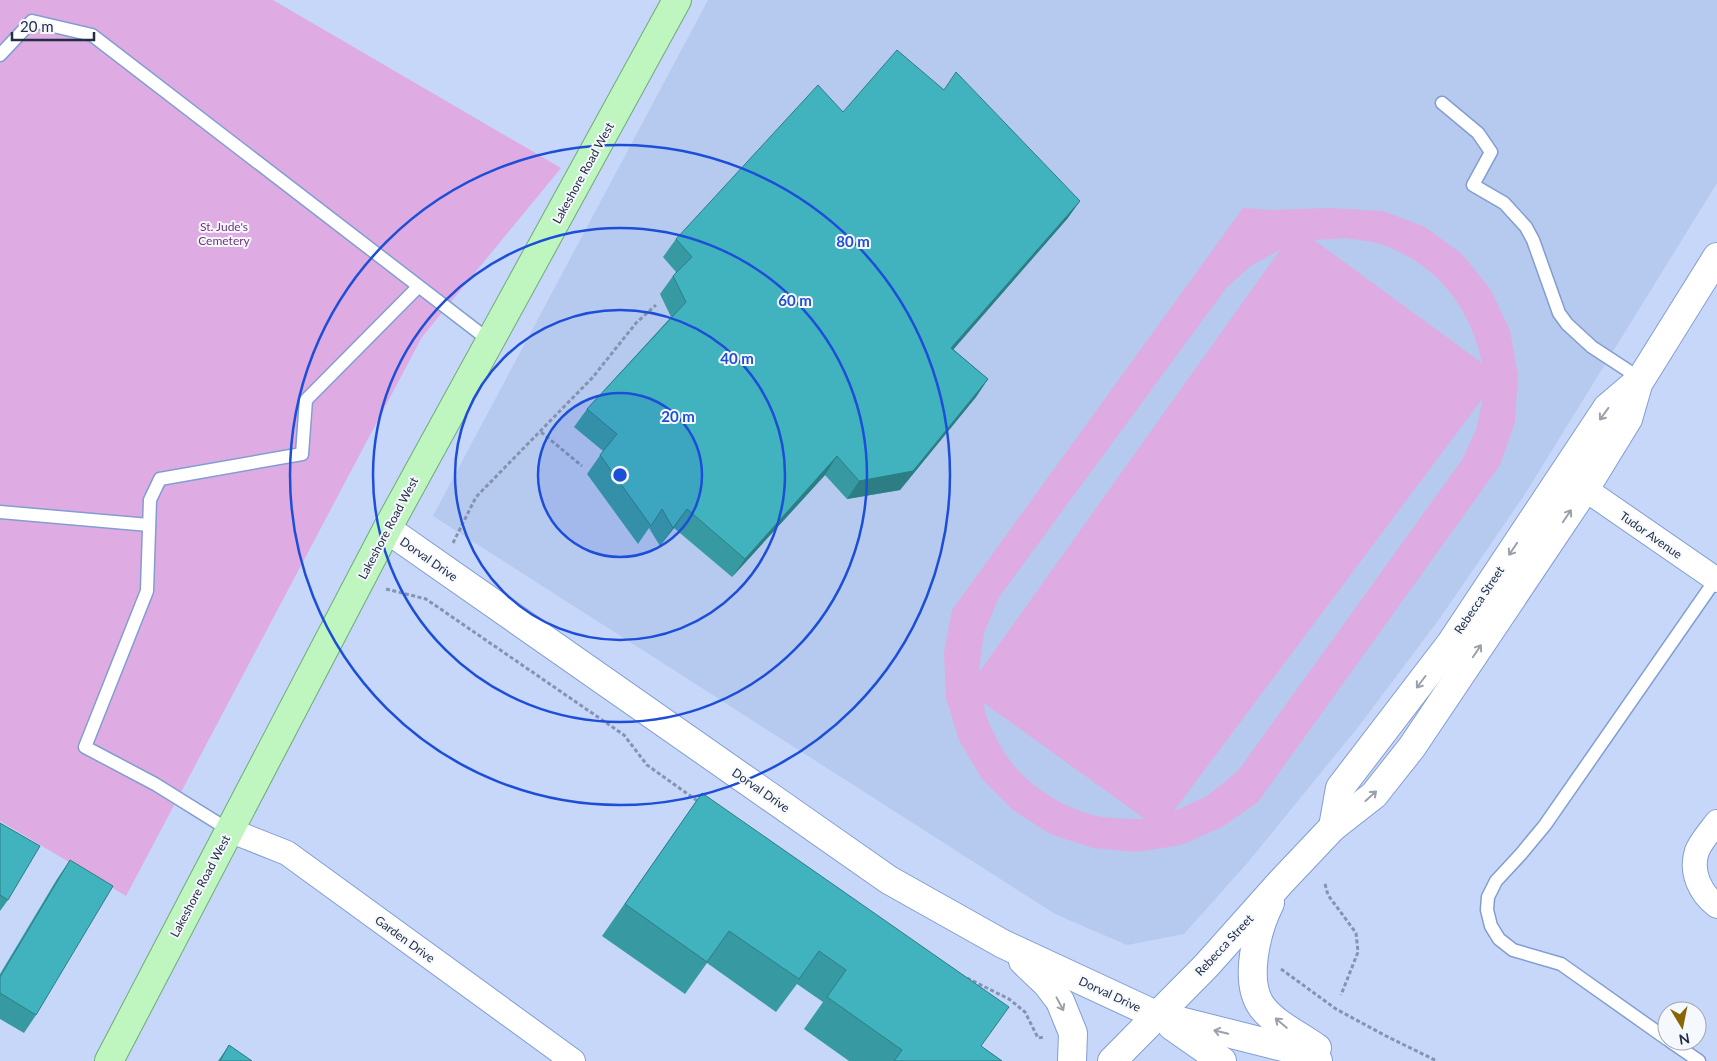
<svg xmlns="http://www.w3.org/2000/svg" width="1717" height="1061" font-family="Lato,sans-serif">
	<style>
		.built { fill: #b6c9ee }
		.green { fill: #deace2; fill-rule: evenodd }
		.lines { fill: none; stroke-linecap: round; stroke-linejoin: round }
		.service-casing { stroke: #829dd2; stroke-width: 15 }
		.minor-casing { stroke: #829dd2; stroke-width: 26 }
		.secondary-casing { stroke: #829dd2; stroke-width: 30 }
		.primary-casing { stroke: #6dab78; stroke-width: 30 }
		.path { stroke: #8493b0; stroke-width: 3; stroke-dasharray: 4 2.5; stroke-linecap: butt }
		.service { stroke: #fff; stroke-width: 12 }
		.minor { stroke: #fff; stroke-width: 24 }
		.secondary { stroke: #fff; stroke-width: 28 }
		.primary { stroke: #bff5bf; stroke-width: 28 }
		.wall { fill: #379aa3 }
		.shaded-wall { fill: #2d7d85 }
		.building { fill: #40b3be; stroke: #2d7d85 }
		.oneway { stroke: #9ca0aa }
		.ring { fill: none; stroke: #1d4ed8; stroke-width: 2.5 }
		.labels { text-anchor: middle; dominant-baseline: central; stroke-width: 4; stroke-linejoin: round; paint-order: stroke }
		.street-label { font-size: 12px; fill: #232d43; stroke: #f5f8fd }
		.park-label { font-size: 12px; fill: #75347c; stroke: #f5f8fd }
		.centre { fill: #1d4ed8; stroke: #f5f8fd; stroke-width: 2.5 }
		.ring-label { font-size: 15px; text-anchor: middle; font-weight: bold; fill: #1d4ed8; stroke: #f5f8fd; stroke-width: 4; stroke-linejoin: round; paint-order: stroke }
	</style>
	<rect width="100%" height="100%" fill="#c6d7f9"/>
	<polygon class="built" points="708,0 1717,0 1717,183 1523,497 1440,618 1359,726 1249,861 1184,934 1127,945 1055,914 433,516"/>
	<g class="green">
		<polygon points="0,0 273,0 561,168 422,337 126,896 0,821"/>
		<path d="M1243 208 1271 210 1328 208 1383 211 1425 227 1462 254 1491 290 1510 331 1518 376 1515 422 1500 465 1258 802 1222 827 1181 845 1137 852 1093 848 1050 834 1013 810 982 779 959 740 946 698 944 653 952 610ZM1346 238C1357 240 1370 241 1380 244 1436 263 1470 306 1482 363L1314 240ZM1280 250 980 671H979L984 633 999 597 1227 287 1252 265ZM1483 398 1476 430 1462 460 1238 771 1207 796 1173 812ZM984 703 1145 819C1130 819 1107 819 1092 815 1051 803 1012 775 995 735 990 725 984 714 984 703Z"/>
	</g>
	<g class="lines">
		<defs>
			<g id="service">
				<polyline points="0,55 32,21 92,35 490,341"/>
				<polyline points="1442,103 1478,133 1491,152 1473,185 1504,203 1526,227 1533,240 1559,313 1567,324 1592,347 1641,379"/>
				<polyline points="0,512 149,525"/>
				<polyline points="229,830 155,784 85,747 147,591 150,500 160,479 302,454 306,400 418,287"/>
				<polyline points="1667,1039 1561,964 1513,950 1499,939 1491,926 1487,910 1488,897 1496,881 1521,854 1545,825 1716,579"/>
				<polyline points="1670,1041 1699,1061"/>
			</g>
			<g id="minor">
				<polyline points="1585,489 1717,580"/>
				<path d="M1717 822C1711 830 1701 841 1697 851 1690 872 1700 893 1717 906"/>
				<polyline points="229,830 287,853 573,1061"/>
			</g>
			<g id="secondary">
				<polyline points="387,529 889,880 1003,944 1156,1015 1291,1049 1318,1061"/>
				<polyline points="1333,827 1340,788 1451,643 1607,408 1641,379 1717,257"/>
				<path d="M1270 903C1257 929 1243 981 1262 1007 1276 1025 1299 1035 1317 1048"/>
				<polyline points="1023,961 1047,984 1060,1001 1073,1033 1072,1061"/>
				<polyline points="1172,1026 1222,1061"/>
				<polyline points="1112,1061 1206,966 1281,882 1333,827 1374,795 1412,747 1585,489 1628,419 1639,381"/>
			</g>
			<polyline id="primary" points="109,1061 387,529 677,0"/>
		</defs>
		<use href="#service" class="service-casing"/>
		<use href="#minor" class="minor-casing"/>
		<use href="#secondary" class="secondary-casing"/>
		<use href="#primary" class="primary-casing"/>
		<g class="path">
			<polyline points="541,432 582,466"/>
			<polyline points="453,543 476,497 593,377 636,323 656,305"/>
			<polyline points="386,589 426,599 624,735 647,765 699,802"/>
			<polyline points="1325,884 1328,895 1356,933 1358,952 1341,995"/>
			<polyline points="1281,969 1336,1009 1386,1036 1437,1061"/>
			<polyline points="967,978 1009,999 1025,1012 1038,1038 1045,1037"/>
		</g>
		<use href="#service" class="service"/>
		<use href="#minor" class="minor"/>
		<use href="#secondary" class="secondary"/>
		<use href="#primary" class="primary"/>
	</g>
	<g class="wall">
		<polygon points="944,89 1080,201 1067,219 953,349 988,379 976,397 900,490 847,499 825,475 732,577 674,528 660,546 649,528 638,544 587,474 603,451 574,427 587,409 671,317 660,294 673,276 676,272 663,257 676,239 843,112"/>
		<polygon points="702,793 981,1046 1002,1061 849,1061 804,1029 823,1002 797,984 776,1012 707,963 685,994 602,936"/>
		<polygon points="0,823 8,900 0,911"/>
		<polygon points="70,860 36,1015 24,1033 0,1019 0,974 57,879"/>
		<polygon points="229,1045 252,1061 218,1061"/>
	</g>
	<g class="shaded-wall">
		<polygon points="1080,201 1067,219 939,366 951,348"/>
		<polygon points="988,379 976,397 900,490 847,499 859,481"/>
		<polygon points="837,456 825,475 732,577 745,559"/>
		<polygon points="687,509 674,528 660,546 673,528"/>
	</g>
	<g class="building">
		<polygon points="897,50 944,90 956,72 1080,201 951,348 988,379 913,471 859,481 837,456 745,559 687,509 673,528 662,509 651,526 600,455 617,434 587,409 686,302 673,276 692,257 676,239 818,85 843,112"/>
		<polygon points="702,793 1009,1007 981,1046 1002,1061 894,1061 902,1050 827,997 846,970 819,951 799,979 729,931 707,962 625,904"/>
		<polygon points="0,823 40,846 8,900 0,895"/>
		<polygon points="70,860 113,886 36,1015 0,993 0,977"/>
		<polygon points="229,1045 252,1061 220,1061"/>
	</g>
	<defs><path id="oneway-shaft" d="M-6 0H5M1.5-3L5.5 0L1.5 3" fill="none" stroke-width="1.6" stroke-linecap="round" stroke-linejoin="round" transform="scale(1.25)"/></defs>
	<g class="oneway">
		<use href="#oneway-shaft" transform="translate(1604 414) rotate(126)"/>
		<use href="#oneway-shaft" transform="translate(1567 516) rotate(-56)"/>
		<use href="#oneway-shaft" transform="translate(1513 549) rotate(124)"/>
		<use href="#oneway-shaft" transform="translate(1477 651) rotate(-56)"/>
		<use href="#oneway-shaft" transform="translate(1421 682) rotate(127)"/>
		<use href="#oneway-shaft" transform="translate(1371 796) rotate(-42)"/>
		<use href="#oneway-shaft" transform="translate(1060 1004) rotate(62)"/>
		<use href="#oneway-shaft" transform="translate(1281 1023) rotate(-140)"/>
		<use href="#oneway-shaft" transform="translate(1221 1032) rotate(-166)"/>
	</g>
	<circle cx="620" cy="475" r="82" fill="#1d4ed8" fill-opacity=".12"/>
	<g class="ring">
		<circle cx="620" cy="475" r="82"/>
		<circle cx="620" cy="475" r="165"/>
		<circle cx="620" cy="475" r="247"/>
		<circle cx="620" cy="475" r="330"/>
	</g>
	<g class="labels">
		<g class="street-label">
			<text transform="translate(583 173) rotate(-61)">Lakeshore Road West</text>
			<text transform="translate(388 528) rotate(-62)">Lakeshore Road West</text>
			<text transform="translate(1651 535) rotate(35)">Tudor Avenue</text>
			<text transform="translate(429 559) rotate(35)">Dorval Drive</text>
			<text transform="translate(1479 600) rotate(-56)">Rebecca Street</text>
			<text transform="translate(761 790) rotate(35)">Dorval Drive</text>
			<text transform="translate(200 886) rotate(-62)">Lakeshore Road West</text>
			<text transform="translate(405 939) rotate(36)">Garden Drive</text>
			<text transform="translate(1224 945) rotate(-47)">Rebecca Street</text>
			<text transform="translate(1110 994) rotate(25)">Dorval Drive</text>
		</g>
		<g class="park-label">
			<text x="224" y="226">St. Jude's<tspan x="224" dy="14">Cemetery</tspan></text>
		</g>
	</g>
	<circle cx="620" cy="475" r="8" class="centre"/>
	<g class="ring-label">
		<text x="853" y="247">80 m</text>
		<text x="795" y="306">60 m</text>
		<text x="737" y="364">40 m</text>
		<text x="678" y="422">20 m</text>
	</g>
	<g transform="translate(1682 1026) rotate(170)"><circle r="24" fill="#f5f8fd" stroke="#a1a7b3"/>
	<path d="M0-4L9 19L0 12L-9 19Z" fill="#896503"/>
	<text y="-8" font-size="14" font-weight="bold" text-anchor="middle" fill="#232d43">N</text>
	</g>
	<path d="M12 32v8h82v-8" fill="none" stroke="#232d43" stroke-width="2.5"/>
	<text x="20" y="32" font-size="15" fill="#232d43" stroke="#f5f8fd" stroke-width="4" paint-order="stroke">20 m</text>
</svg>
